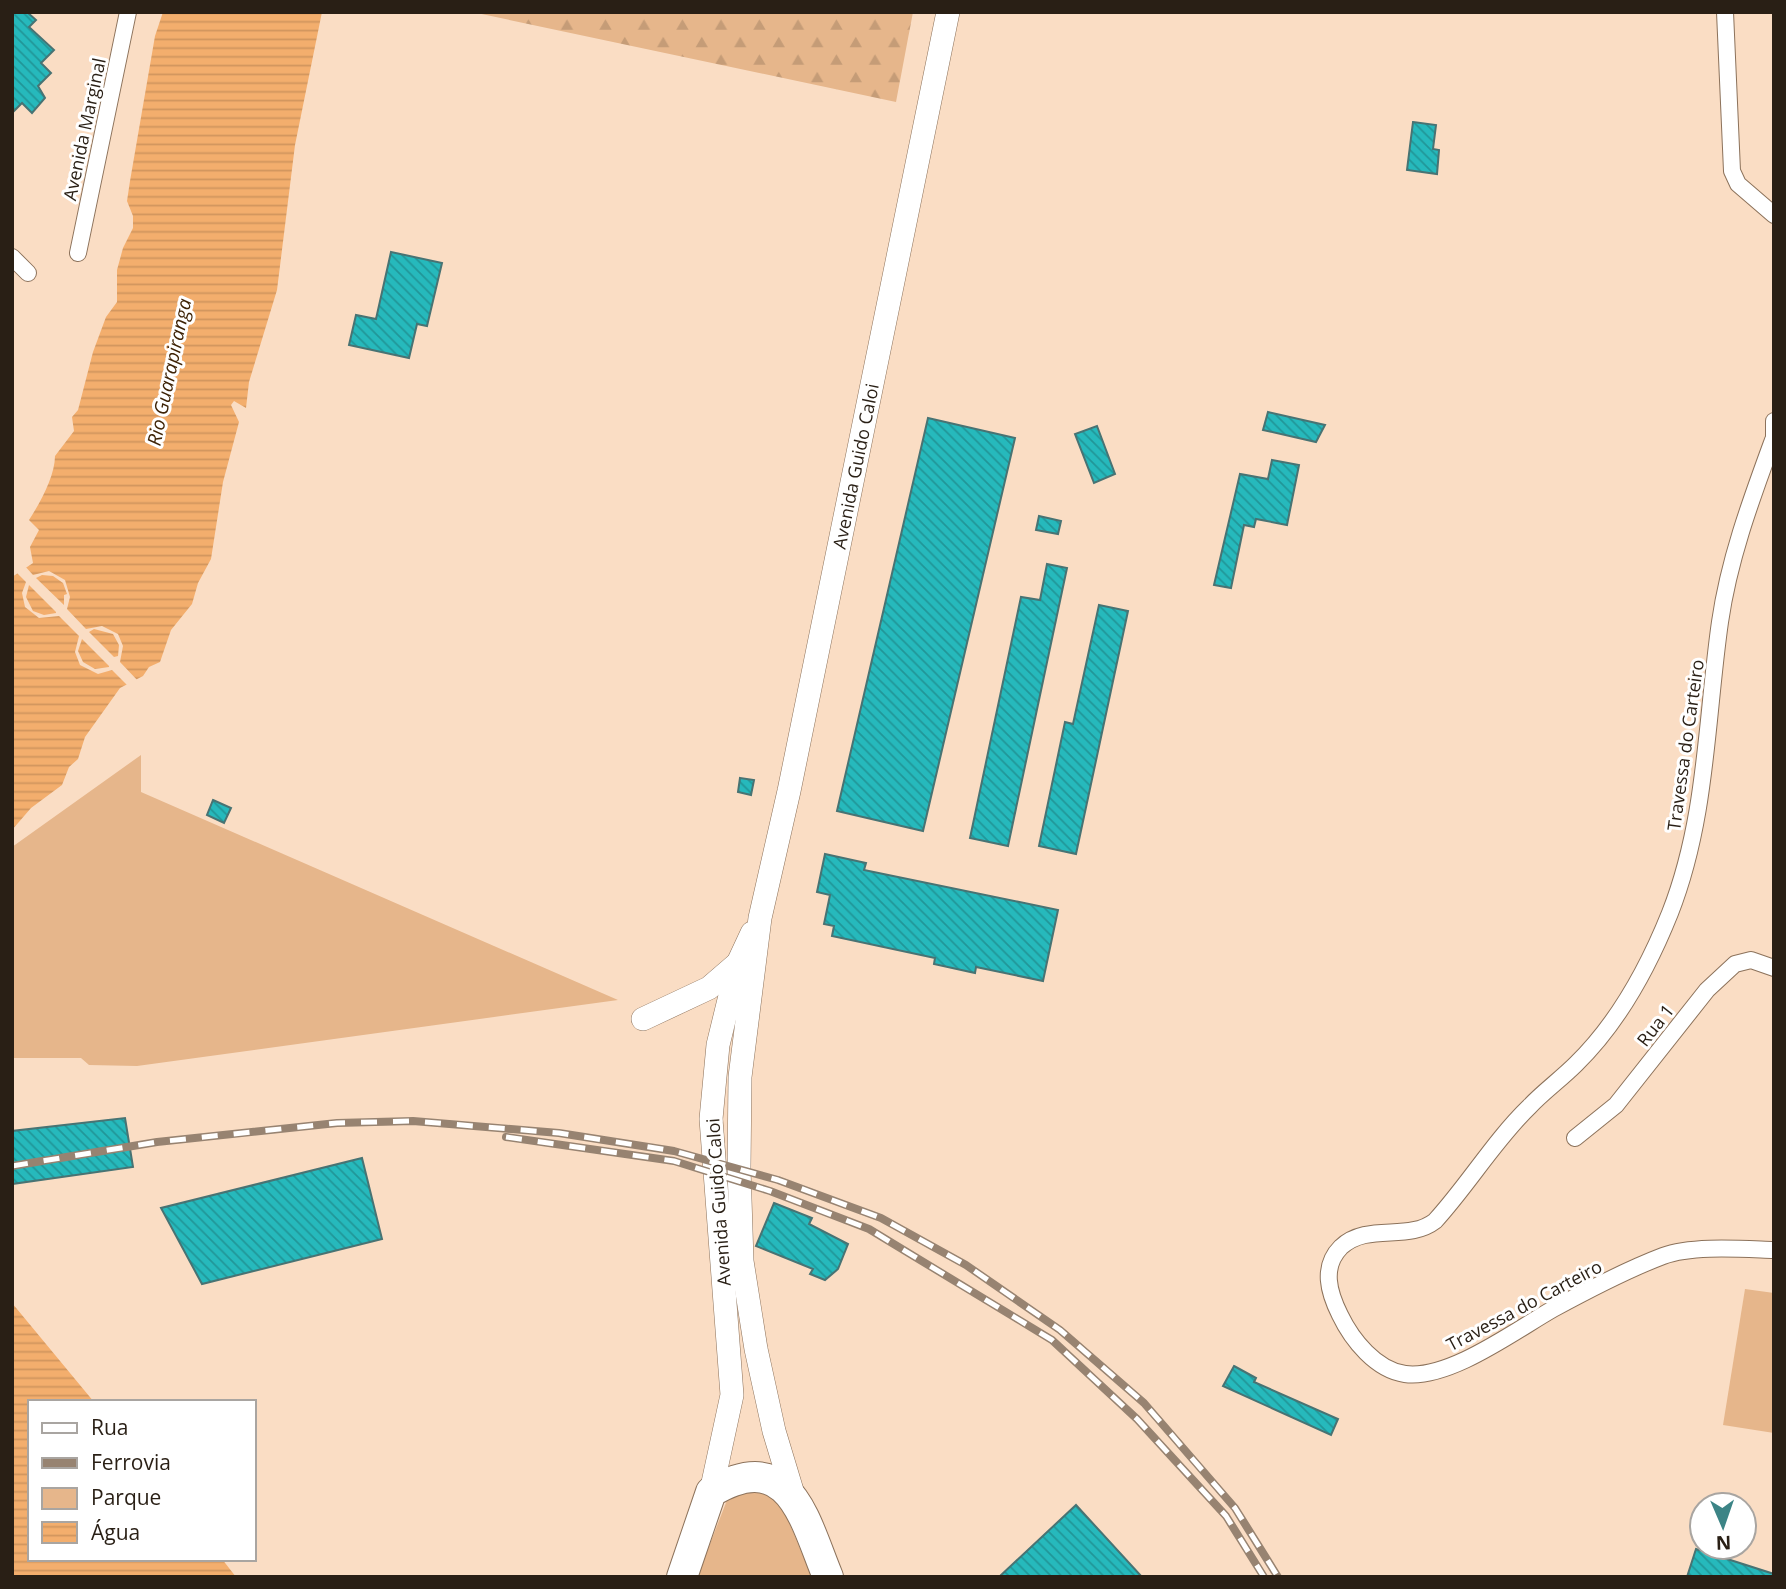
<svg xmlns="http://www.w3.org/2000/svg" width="1786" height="1589" font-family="'Open Sans',sans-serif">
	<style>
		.forest { fill: url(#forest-firs) }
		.park { fill: #e6b68b }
		.water { fill: url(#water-rules) }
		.pier { fill: #faddc4; fill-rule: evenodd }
		.building { fill: url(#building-back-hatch); stroke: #487373; stroke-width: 2 }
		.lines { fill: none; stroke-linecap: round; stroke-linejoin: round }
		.minor-casing { stroke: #8c725b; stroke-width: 18 }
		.secondary-casing { stroke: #8c725b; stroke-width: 24 }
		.motorway-casing { stroke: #8c725b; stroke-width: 32 }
		.minor { stroke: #fff; stroke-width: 16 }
		.secondary { stroke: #fff; stroke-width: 23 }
		.motorway { stroke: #fff; stroke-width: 30 }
		.rail-casing { stroke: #978371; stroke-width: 8 }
		.rail { stroke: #fff; stroke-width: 5; stroke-dasharray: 16; stroke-linecap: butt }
		.labels { text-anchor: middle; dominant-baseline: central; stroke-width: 6; stroke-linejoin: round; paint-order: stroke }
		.street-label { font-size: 18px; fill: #291f15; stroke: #fff }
		.water-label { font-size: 19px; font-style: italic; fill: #3e2306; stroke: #fff }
	</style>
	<defs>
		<pattern id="forest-firs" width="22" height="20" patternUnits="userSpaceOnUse" patternTransform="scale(1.75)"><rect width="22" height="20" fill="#e6b68b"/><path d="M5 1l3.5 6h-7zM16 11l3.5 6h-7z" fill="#c59c77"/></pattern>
		<pattern id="water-rules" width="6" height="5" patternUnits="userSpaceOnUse" patternTransform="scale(1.75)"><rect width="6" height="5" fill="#f3ae6d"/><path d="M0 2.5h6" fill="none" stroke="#d0955e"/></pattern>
		<pattern id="building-back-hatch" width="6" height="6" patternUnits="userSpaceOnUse" patternTransform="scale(1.75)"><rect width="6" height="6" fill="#26b9bc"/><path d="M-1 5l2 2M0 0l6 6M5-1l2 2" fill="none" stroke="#219698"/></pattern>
	</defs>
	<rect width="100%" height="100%" fill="#faddc4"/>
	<polygon class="forest" points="472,12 913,12 896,102"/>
	<g class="park">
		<polygon points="141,755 141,792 618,1000 137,1066 89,1065 81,1058 12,1058 12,847"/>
		<polygon points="1745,1289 1774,1293 1774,1433 1723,1425"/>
		<polygon points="734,1490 776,1491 812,1577 697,1577 729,1495"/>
	</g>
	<g class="water">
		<path d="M163 12H322L295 145 277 290 249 382 246 408 234 401 231 405 239 422 223 482 211 559 198 583 192 604 171 630 160 662 149 667 143 676 120 688 85 737 78 759 69 767 62 785 31 808 12 830V577L33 563 30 547 39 530 29 520C40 503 55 476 55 456L74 431 72 417 78 410 93 352 106 317 117 302V270L123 248 133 228V216L127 201 130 181 155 36Z"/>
		<polygon points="12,1303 94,1402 30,1402 30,1559 222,1559 236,1577 12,1577"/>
	</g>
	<path class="pier" d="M24 565 33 575 49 571 65 580 70 597 67 609 86 629 102 626 118 634 123 646 120 662 139 682 129 687 112 670 98 674 80 665 75 652 79 636 59 616 39 618 25 607 22 593 26 582 15 571ZM42 575 53 576 63 583 67 594 64 595V605L36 578ZM29 585 56 612V613L44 615 33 611 26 597ZM94 629 113 634 119 645 118 656 114 657 89 632ZM82 639 109 666V667L95 669 83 662 78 651Z"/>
	<g class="building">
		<polygon points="12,12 27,12 36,20 29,27 54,50 41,63 51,73 38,86 45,98 32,113 22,103 12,113"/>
		<polygon points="1413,122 1436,125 1433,149 1439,150 1437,174 1407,170"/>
		<polygon points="391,252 442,263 427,326 417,324 409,358 349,345 356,315 376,319"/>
		<polygon points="1268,412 1325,425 1316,442 1263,430"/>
		<polygon points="928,418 1015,438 923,831 837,811"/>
		<polygon points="1097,426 1115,474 1094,483 1075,434"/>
		<polygon points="1272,460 1299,465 1287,525 1256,519 1254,527 1244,525 1231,588 1214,585 1240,474 1268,479"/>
		<polygon points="1039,516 1061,521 1058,534 1036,530"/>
		<polygon points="1047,564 1067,568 1008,846 970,838 1021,597 1040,600"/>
		<polygon points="1099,605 1128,611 1076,854 1039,846 1065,722 1073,724"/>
		<polygon points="740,778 754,780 751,795 738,792"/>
		<polygon points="213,800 231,808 224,823 207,815"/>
		<polygon points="825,854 866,863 864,870 1058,910 1043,981 976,967 975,973 934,964 935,958 832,936 834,926 824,924 830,895 817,892"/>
		<polygon points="125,1118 133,1167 12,1184 12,1131"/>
		<polygon points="362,1158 382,1239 202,1284 161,1208"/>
		<polygon points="774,1203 812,1218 809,1224 848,1244 838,1269 825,1280 810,1274 813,1269 756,1246"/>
		<polygon points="1234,1366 1256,1378 1254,1382 1338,1419 1331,1435 1223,1386"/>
		<polygon points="1076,1505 1142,1577 999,1577"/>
		<polygon points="1696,1549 1774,1574 1773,1577 1687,1577"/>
	</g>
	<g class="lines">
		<defs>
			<g id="minor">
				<polyline points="1725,12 1732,171 1738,184 1774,215"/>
				<polyline points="78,253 128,12"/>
				<polyline points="12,257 28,273"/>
				<polyline points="1774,421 1774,440"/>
				<path d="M1773 440C1751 500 1729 559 1720 622 1706 720 1707 819 1670 913 1648 968 1618 1023 1576 1064 1561 1079 1543 1092 1529 1107 1494 1141 1468 1185 1435 1221 1408 1242 1368 1222 1341 1247 1321 1267 1329 1293 1340 1315 1352 1340 1376 1370 1405 1374 1449 1380 1516 1330 1553 1309 1588 1290 1626 1270 1663 1256 1692 1245 1743 1249 1774 1250"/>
				<polyline points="1575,1138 1616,1105 1707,990 1735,964 1751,960 1774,968"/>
			</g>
			<g id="secondary">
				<polyline points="643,1019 709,988 738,963"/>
				<polyline points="711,1492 732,1395 711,1119 718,1045 738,963 752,933"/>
				<path id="s1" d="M793 1494 774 1431 756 1349 742 1261 739 1168 740 1077 760 918 789 791 948 12"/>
			</g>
			<path id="motorway" d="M682 1577 711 1492C790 1445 804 1519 828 1577"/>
		</defs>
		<use href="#minor" class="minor-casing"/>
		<use href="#secondary" class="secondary-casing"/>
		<use href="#motorway" class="motorway-casing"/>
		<use href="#minor" class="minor"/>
		<use href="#secondary" class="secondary"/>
		<use href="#motorway" class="motorway"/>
		<defs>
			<g id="rail">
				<polyline points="506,1137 674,1161 770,1191 869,1229 1052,1340 1137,1419 1226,1516 1264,1577"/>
				<polyline points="12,1166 157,1142 337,1123 413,1121 559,1133 674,1151 778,1180 881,1218 966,1265 1060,1330 1144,1403 1235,1508 1278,1577"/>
			</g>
		</defs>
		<use href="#rail" class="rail-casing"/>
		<use href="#rail" class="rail"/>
	</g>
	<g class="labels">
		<g class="street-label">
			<text transform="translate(84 129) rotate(-78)">Avenida Marginal</text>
			<text stroke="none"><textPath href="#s1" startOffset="1045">Avenida Guido Caloi</textPath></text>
			<text transform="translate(1685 745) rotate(-82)">Travessa do Carteiro</text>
			<text transform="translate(1655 1025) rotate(-52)">Rua 1</text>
			<text transform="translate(718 1202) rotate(-94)">Avenida Guido Caloi</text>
			<text transform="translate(1524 1305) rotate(-28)">Travessa do Carteiro</text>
		</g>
		<g class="water-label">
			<text transform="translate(169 372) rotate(-78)">Rio Guarapiranga</text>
		</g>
	</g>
	<rect width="1786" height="1589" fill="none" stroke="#291f15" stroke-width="28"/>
	<rect x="28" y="1400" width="228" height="161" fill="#ffffff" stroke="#a9a5a1" stroke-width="2"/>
	<rect x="42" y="1423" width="35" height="10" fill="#ffffff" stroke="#a9a5a1" stroke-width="2"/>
	<text x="91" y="1435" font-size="21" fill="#291f15">Rua</text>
	<rect x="42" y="1458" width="35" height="10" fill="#978371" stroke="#a9a5a1" stroke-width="2"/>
	<text x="91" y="1470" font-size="21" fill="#291f15">Ferrovia</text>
	<rect x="42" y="1488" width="35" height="21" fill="#e6b68b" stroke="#a9a5a1" stroke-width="2"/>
	<text x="91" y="1505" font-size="21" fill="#291f15">Parque</text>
	<rect x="42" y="1522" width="35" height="21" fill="url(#water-rules)" stroke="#a9a5a1" stroke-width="2"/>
	<text x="91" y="1540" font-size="21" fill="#291f15">Água</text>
	<g transform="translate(1723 1526) rotate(178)"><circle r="33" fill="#ffffff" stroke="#a9a5a1" stroke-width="2"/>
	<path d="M0-5L12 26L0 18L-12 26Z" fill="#3c8486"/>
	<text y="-10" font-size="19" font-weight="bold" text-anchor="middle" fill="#291f15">N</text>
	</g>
</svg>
